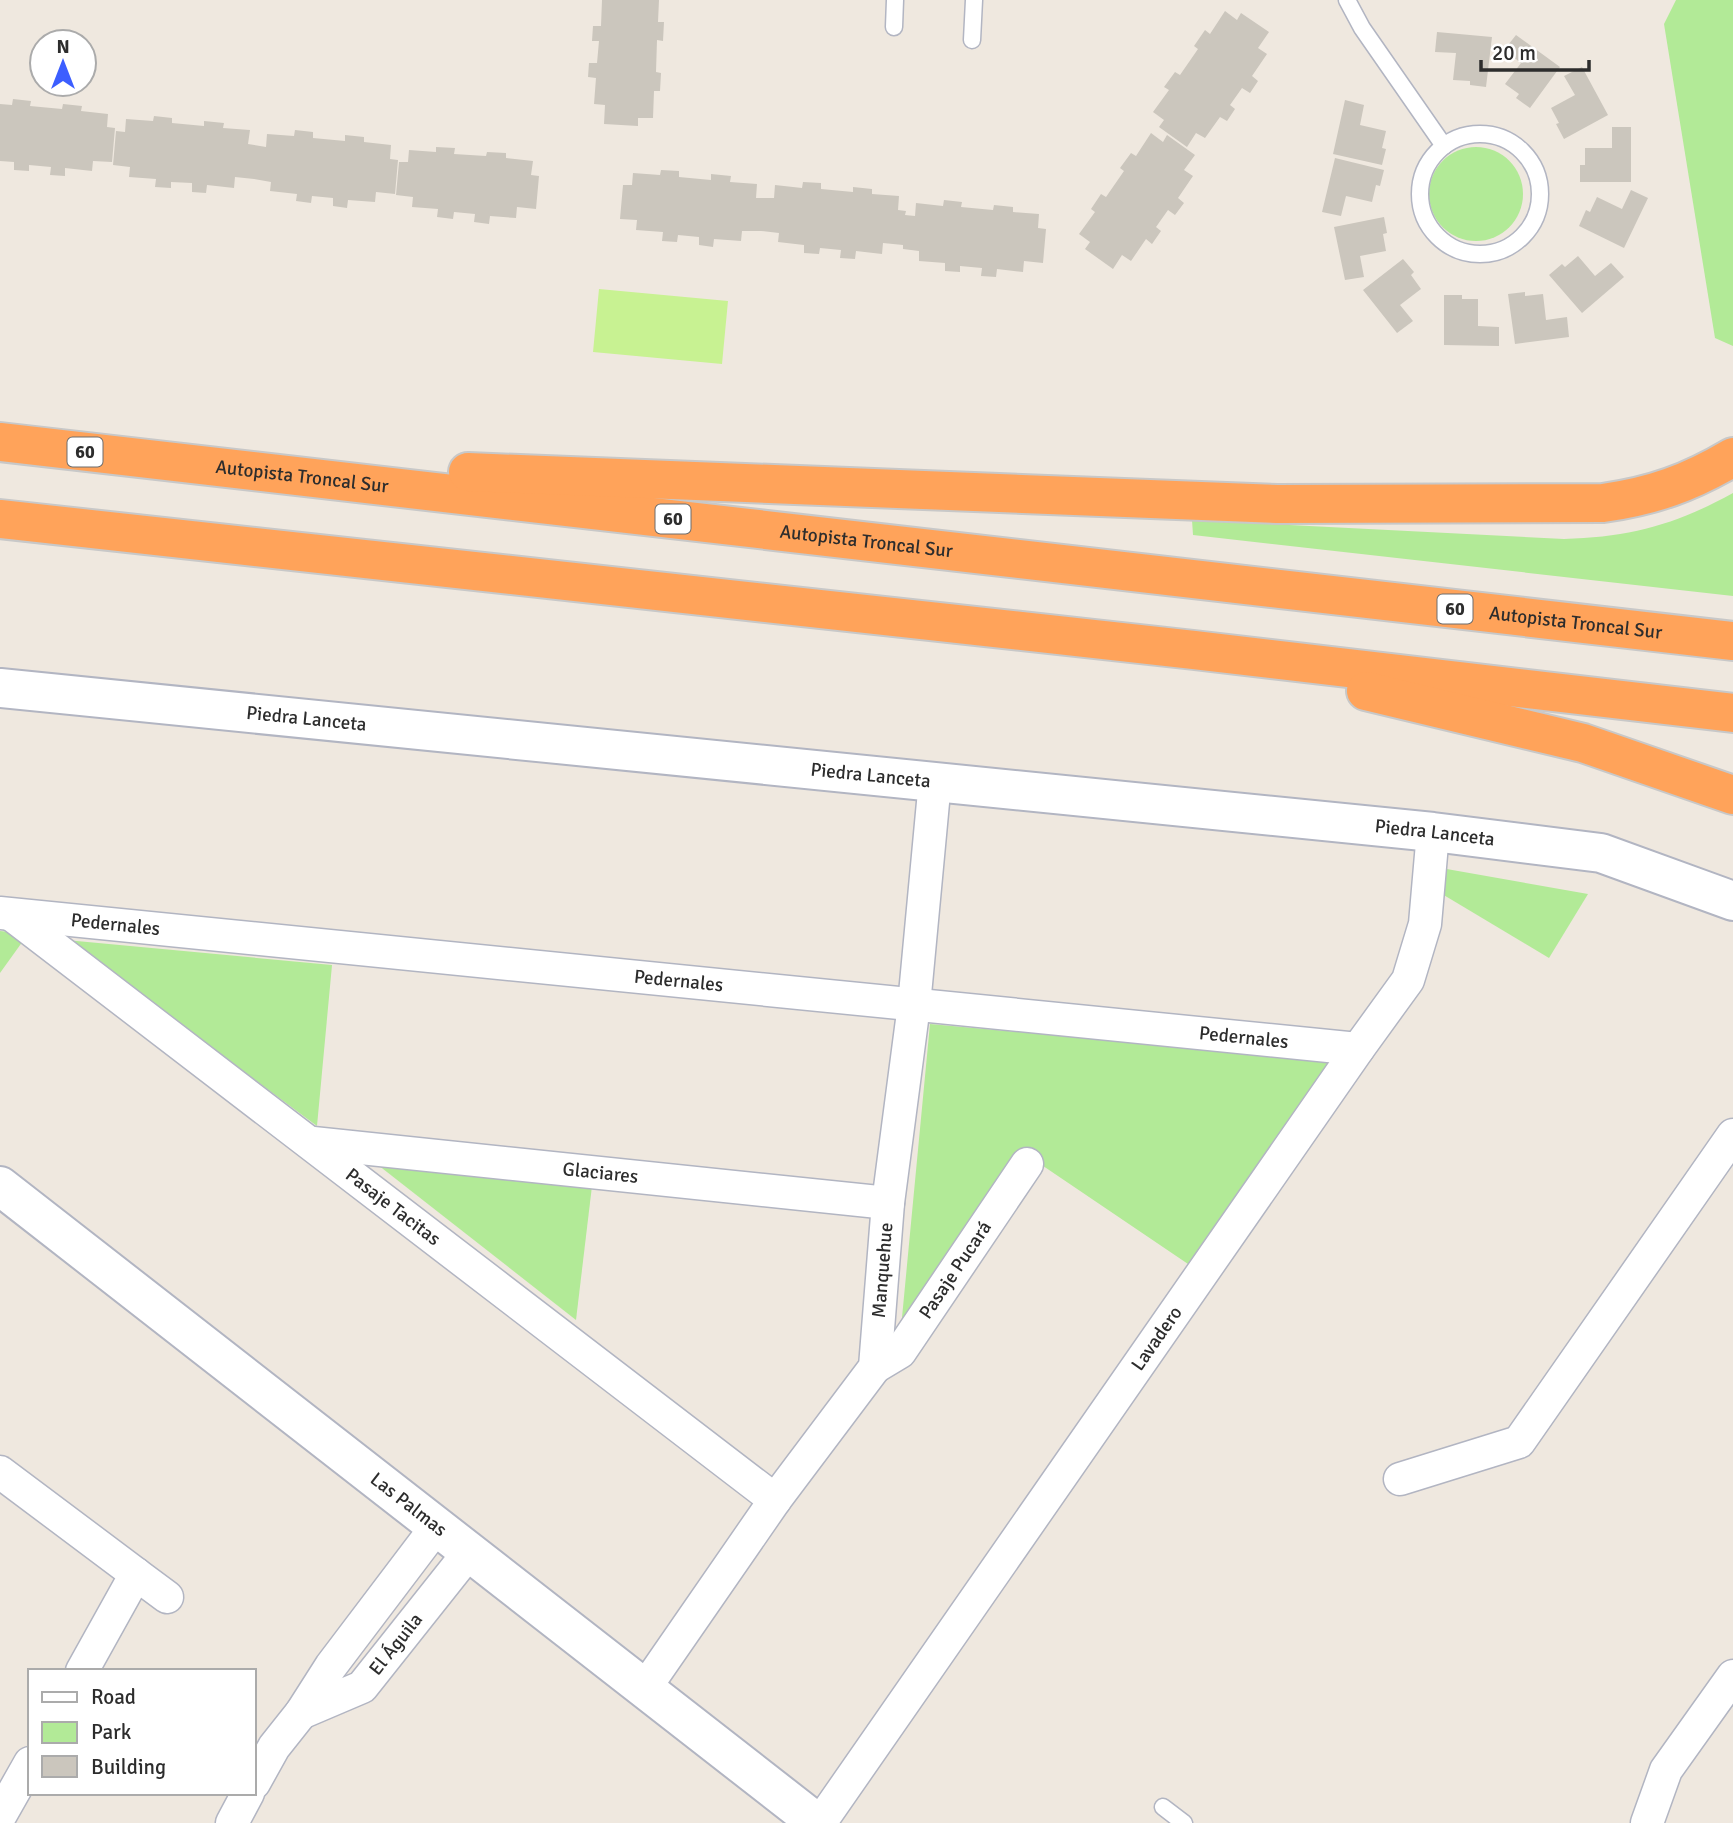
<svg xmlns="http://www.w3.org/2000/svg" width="1733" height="1823" font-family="Signika,sans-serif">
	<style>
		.green { fill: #b2ea97 }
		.pitch { fill: #c8f292 }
		.building { fill: #cbc6bd }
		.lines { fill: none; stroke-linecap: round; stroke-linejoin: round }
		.lane-casing { stroke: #b2b5c2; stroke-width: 19 }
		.street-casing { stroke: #b2b5c2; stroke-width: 35 }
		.secondary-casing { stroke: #b2b5c2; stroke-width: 42 }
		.highway-casing { stroke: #c8c8c8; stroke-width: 42 }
		.lane { stroke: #fff; stroke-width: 16 }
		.street { stroke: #fff; stroke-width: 32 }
		.secondary { stroke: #fff; stroke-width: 38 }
		.highway { stroke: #ffa35a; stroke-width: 38 }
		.labels { text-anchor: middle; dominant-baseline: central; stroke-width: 5; stroke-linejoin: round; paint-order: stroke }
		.shield { fill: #fff; stroke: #6c6c6c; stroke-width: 2 }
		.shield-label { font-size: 18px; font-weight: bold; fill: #2d2d2d }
		.street-label { font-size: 19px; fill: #2d2d2d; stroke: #fff }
	</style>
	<rect width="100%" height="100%" fill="#efe8df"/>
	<g class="green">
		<polygon points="1676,0 1733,0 1733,346 1715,338 1664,24"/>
		<circle cx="1476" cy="194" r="47"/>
		<path d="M1733 493V596L1193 535 1192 520 1564 539C1630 537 1675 525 1733 493Z"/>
		<polygon points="1441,868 1588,894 1549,958 1437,891"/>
		<polygon points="0,931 28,934 0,973"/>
		<polygon points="66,940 332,965 317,1126"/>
		<polygon points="930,1024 1330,1060 1191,1266 1021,1151 901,1328"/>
		<polygon points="378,1165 592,1186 576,1320"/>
	</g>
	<polygon class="pitch" points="599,289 728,301 722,364 593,352"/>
	<g class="building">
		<polygon points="602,0 659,0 658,22 664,22 663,41 657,40 656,72 661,73 660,91 654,91 653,118 638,118 638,126 604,124 605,105 594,104 596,78 588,77 589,63 597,63 599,41 592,41 593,26 601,26"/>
		<polygon points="1225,11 1237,20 1241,13 1269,32 1258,48 1267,54 1252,76 1258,81 1250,93 1242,88 1230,105 1235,109 1227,121 1220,117 1205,138 1196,133 1187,147 1159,127 1164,120 1153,112 1169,90 1164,87 1175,72 1180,75 1198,49 1194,46 1205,30 1210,34"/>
		<polygon points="1437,32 1492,37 1486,87 1470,85 1470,81 1453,80 1456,53 1435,52"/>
		<polygon points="1516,35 1560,67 1530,108 1516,98 1519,94 1505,84 1521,63 1504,50"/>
		<polygon points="1582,67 1608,115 1564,139 1556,124 1559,123 1551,108 1575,95 1564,76"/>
		<polygon points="13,99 31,101 30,106 62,109 63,104 82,106 81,111 108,114 107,127 115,128 112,162 93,161 92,171 65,168 65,176 50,175 51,167 29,165 29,171 14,170 14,162 0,161 0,104 12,105"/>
		<polygon points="1345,100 1364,105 1360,125 1386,131 1382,148 1386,149 1382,165 1333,154"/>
		<polygon points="154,116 172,118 172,123 204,126 204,121 224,123 223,128 250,130 248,144 266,147 267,134 294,136 295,130 313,132 313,138 345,141 345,135 364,137 364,142 391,145 390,159 398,160 395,194 376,192 375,202 348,200 347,208 333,206 333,198 312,196 311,203 296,201 297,194 270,191 271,182 254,179 235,177 234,188 207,185 206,193 192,192 192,183 171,182 171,188 155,187 156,179 129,177 130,167 113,165 116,131 125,132 126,119 153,121"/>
		<polygon points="1612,127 1631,127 1631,182 1580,182 1580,165 1585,165 1585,148 1612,148"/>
		<polygon points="1151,133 1163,142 1167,135 1195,155 1184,170 1193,176 1178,198 1184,203 1175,215 1168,210 1156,227 1161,231 1152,244 1146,239 1131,261 1122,255 1113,269 1085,249 1090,242 1079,234 1095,212 1091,209 1101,194 1106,197 1124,171 1120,168 1131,153 1136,156"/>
		<polygon points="436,147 455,148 454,154 486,156 487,152 506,153 506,158 533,161 531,175 539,176 536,209 517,207 516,218 490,216 489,224 474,222 475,214 454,212 453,219 437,217 438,209 412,207 413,197 396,195 399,162 408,162 409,150 436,152"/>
		<polygon points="1335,158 1384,170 1380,186 1376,185 1372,202 1346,196 1341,216 1322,212"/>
		<polygon points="661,170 679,171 679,177 711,180 711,174 731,176 730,182 757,184 756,198 774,198 775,185 802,188 803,182 821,183 821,189 853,192 853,187 872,189 872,194 899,196 898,210 906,211 905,215 915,216 916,203 943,206 944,200 962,202 961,207 993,210 994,205 1013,207 1013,212 1039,214 1038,228 1046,229 1043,263 1024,261 1023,272 997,269 996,277 981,276 982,268 960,266 960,272 945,271 945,263 919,261 919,251 903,249 903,245 883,243 882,254 856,251 855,259 840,258 841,250 820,248 819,254 804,253 804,245 778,242 779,233 761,231 742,231 741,241 714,239 713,247 699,245 699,237 678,235 677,242 662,241 663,232 636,230 637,220 620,219 623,185 632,185 633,173 660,175"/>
		<polygon points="1631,190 1648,198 1624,248 1579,226 1586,210 1590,212 1597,197 1622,209"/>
		<polygon points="1384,217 1387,233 1383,234 1386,251 1360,256 1364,277 1345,280 1334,227"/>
		<polygon points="1578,256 1595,276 1611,263 1624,277 1582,313 1549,275 1562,264 1565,267"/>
		<polygon points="1403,259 1414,272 1411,275 1421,289 1400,305 1413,321 1397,333 1363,290"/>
		<polygon points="1525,292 1525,296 1543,294 1546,320 1567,317 1569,337 1515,344 1508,294"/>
		<polygon points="1444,295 1462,295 1462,299 1478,299 1478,326 1499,327 1499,346 1444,345"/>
	</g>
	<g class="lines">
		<defs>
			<g id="lane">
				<polyline points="1347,0 1362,28 1444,146"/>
				<polyline points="894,27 895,0"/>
				<polyline points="972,40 974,0"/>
				<circle cx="1480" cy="194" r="60"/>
				<polyline points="1163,1807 1184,1823"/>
			</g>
			<g id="street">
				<path id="s1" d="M0 913 1358 1049"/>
				<path id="s2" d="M12 915 775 1500"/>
				<path id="s3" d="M313 1143 888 1203"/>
				<path id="s4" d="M875 1367 900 1352 1027 1164"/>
				<polyline points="0,1472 136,1574"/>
				<polyline points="1400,1479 1519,1442 1733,1135"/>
				<polyline points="82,1671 136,1574 167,1597"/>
				<path id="s5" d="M645 1688 775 1500 875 1367 888 1203 914 1005 935 781"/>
				<path id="s6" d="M301 1713 362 1687 470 1551"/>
				<polyline points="254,1783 274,1747 301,1713 331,1666 437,1526"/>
				<polyline points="0,1816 30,1763"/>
				<polyline points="232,1823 248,1793"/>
				<path id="s7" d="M820 1823 1358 1049 1408 980 1425 924 1433 832"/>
				<polyline points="1647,1823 1666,1770 1733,1676"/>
			</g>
			<g id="secondary">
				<path id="s8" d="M0 688 1433 832 1601 853 1733 901"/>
				<path id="s9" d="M0 1186 817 1823"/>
			</g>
			<g id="highway">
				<path id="s10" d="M0 442 1733 641"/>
				<path d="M468 472 1277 504 1603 503C1653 496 1689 483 1733 457"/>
				<polyline points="0,519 1194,650 1733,713"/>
				<polyline points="1366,691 1583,743 1733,795"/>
			</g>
		</defs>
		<use href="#lane" class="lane-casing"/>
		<use href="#street" class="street-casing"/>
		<use href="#secondary" class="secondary-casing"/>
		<use href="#highway" class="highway-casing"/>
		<use href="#lane" class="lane"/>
		<use href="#street" class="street"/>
		<use href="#secondary" class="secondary"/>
		<use href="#highway" class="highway"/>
	</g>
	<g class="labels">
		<g class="shield">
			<rect x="67.5" y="437.5" width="35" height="29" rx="5"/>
			<rect x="655.5" y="504.5" width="35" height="29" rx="5"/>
			<rect x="1437.5" y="594.5" width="35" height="29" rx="5"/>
		</g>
		<g class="shield-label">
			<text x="85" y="452">60</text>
			<text x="673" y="519">60</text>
			<text x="1455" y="609">60</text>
		</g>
		<g class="street-label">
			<text stroke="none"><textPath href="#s10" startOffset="304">Autopista Troncal Sur</textPath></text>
			<text stroke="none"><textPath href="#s10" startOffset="872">Autopista Troncal Sur</textPath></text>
			<text stroke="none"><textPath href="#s10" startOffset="1586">Autopista Troncal Sur</textPath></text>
			<text stroke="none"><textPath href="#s8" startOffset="308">Piedra Lanceta</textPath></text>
			<text stroke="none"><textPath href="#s8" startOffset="875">Piedra Lanceta</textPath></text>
			<text stroke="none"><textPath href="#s8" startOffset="1442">Piedra Lanceta</textPath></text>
			<text stroke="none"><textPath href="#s1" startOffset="116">Pedernales</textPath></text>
			<text stroke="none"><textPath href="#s1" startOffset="682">Pedernales</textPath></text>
			<text stroke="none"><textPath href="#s1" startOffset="1250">Pedernales</textPath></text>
			<text stroke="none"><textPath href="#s3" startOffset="289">Glaciares</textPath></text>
			<text stroke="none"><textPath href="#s2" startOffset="480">Pasaje Tacitas</textPath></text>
			<text stroke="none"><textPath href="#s5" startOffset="492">Manquehue</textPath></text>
			<text stroke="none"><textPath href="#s4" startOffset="128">Pasaje Pucará</textPath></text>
			<text stroke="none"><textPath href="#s7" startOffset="590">Lavadero</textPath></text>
			<text stroke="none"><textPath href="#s9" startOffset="518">Las Palmas</textPath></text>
			<text stroke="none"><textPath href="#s6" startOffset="121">El Águila</textPath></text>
		</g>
	</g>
	<rect x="28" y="1669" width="228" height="126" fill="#ffffff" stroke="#ababab" stroke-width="2"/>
	<rect x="42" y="1692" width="35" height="10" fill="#ffffff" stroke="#ababab" stroke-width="2"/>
	<text x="91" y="1704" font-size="21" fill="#2d2d2d">Road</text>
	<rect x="42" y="1722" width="35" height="21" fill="#b2ea97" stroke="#ababab" stroke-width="2"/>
	<text x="91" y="1739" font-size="21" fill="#2d2d2d">Park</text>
	<rect x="42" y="1756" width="35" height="21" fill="#cbc6bd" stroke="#ababab" stroke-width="2"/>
	<text x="91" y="1774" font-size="21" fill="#2d2d2d">Building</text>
	<g transform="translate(63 63)"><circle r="33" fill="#ffffff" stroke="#ababab" stroke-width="2"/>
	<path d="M0-5L12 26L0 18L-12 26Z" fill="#3c5eff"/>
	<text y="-10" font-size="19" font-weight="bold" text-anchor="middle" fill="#2d2d2d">N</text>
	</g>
	<path d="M1481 60v10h108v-10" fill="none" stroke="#2d2d2d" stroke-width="3.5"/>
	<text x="1492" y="60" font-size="21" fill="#2d2d2d" stroke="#ffffff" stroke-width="5" paint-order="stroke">20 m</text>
</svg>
